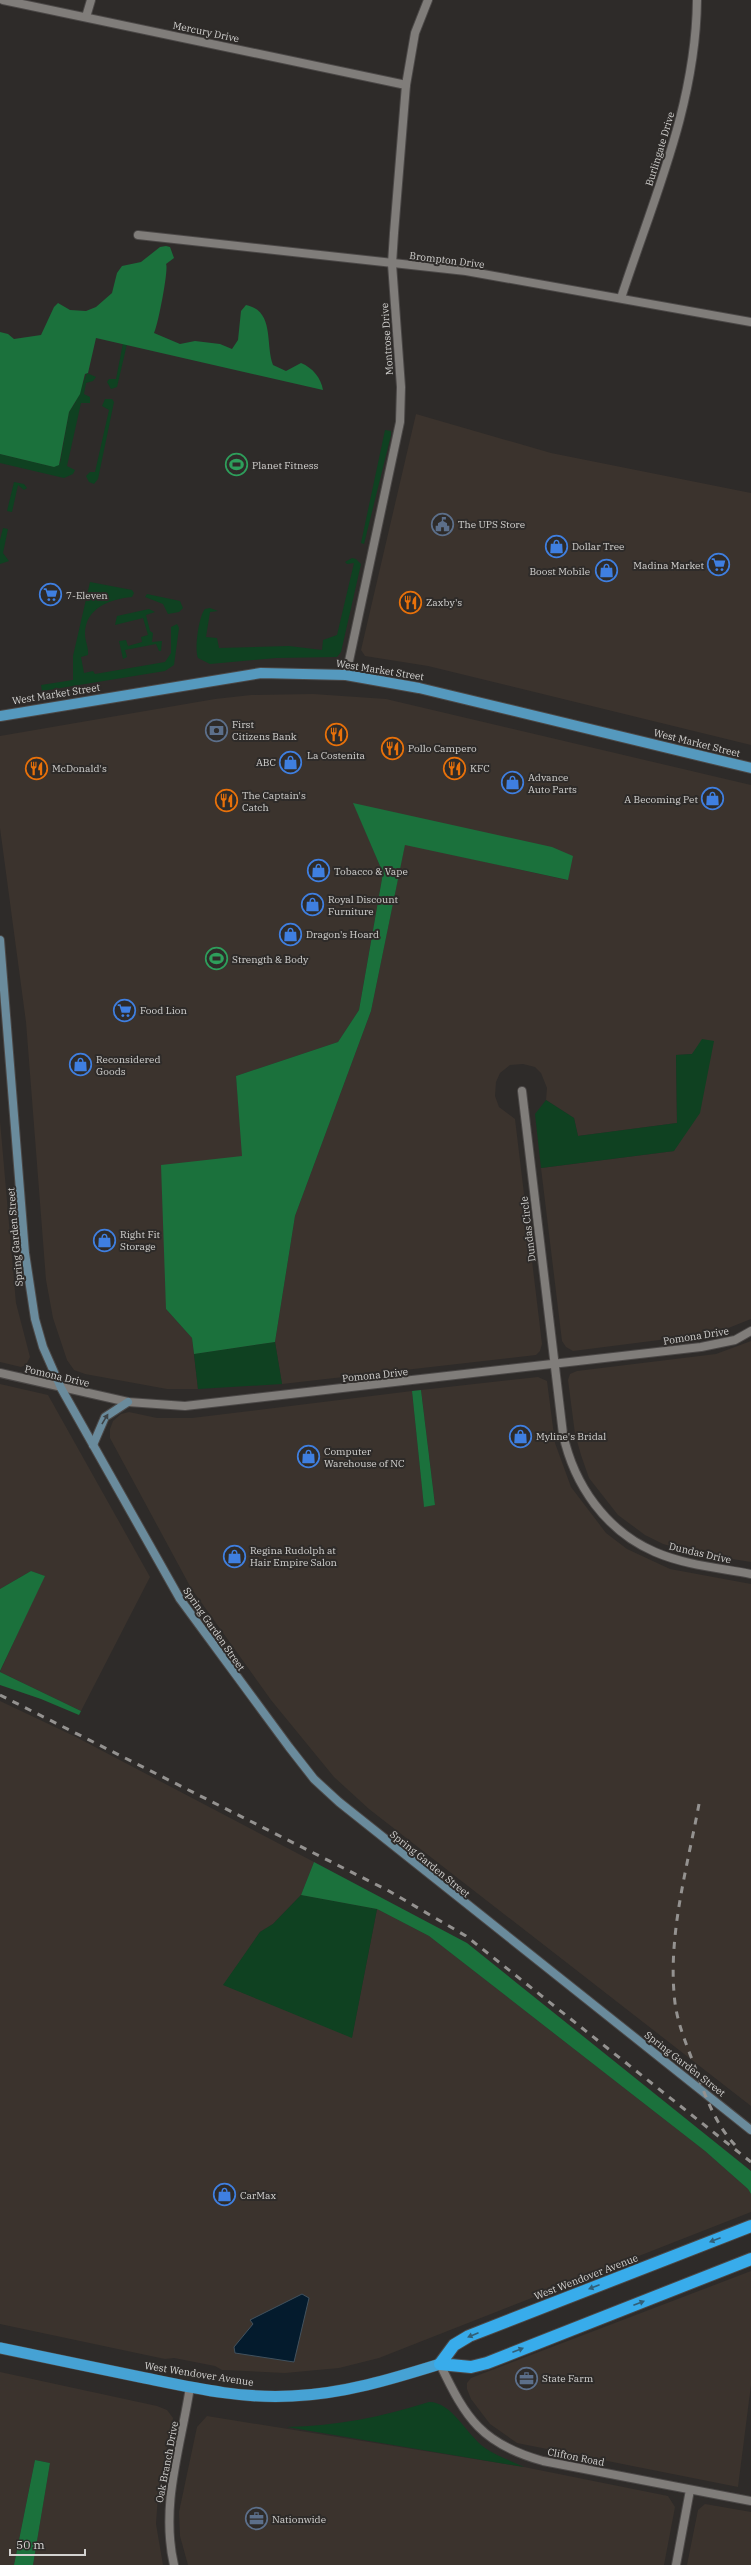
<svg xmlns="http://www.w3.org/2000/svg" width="751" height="2565" font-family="'IBM Plex Serif',serif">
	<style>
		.built { fill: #3b332d }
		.green { fill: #0f4121 }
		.forest { fill: #1b713c }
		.water { fill: #041b2d; stroke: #42525e }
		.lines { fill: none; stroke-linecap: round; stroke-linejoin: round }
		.minor-casing { stroke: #4b4847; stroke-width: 10 }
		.tertiary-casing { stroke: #4b4847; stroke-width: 10 }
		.secondary-casing { stroke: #4b4847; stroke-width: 10 }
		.primary-casing { stroke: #4b4847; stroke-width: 12 }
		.trunk-casing { stroke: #4b4847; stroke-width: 12 }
		.motorway-casing { stroke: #4b4847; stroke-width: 14 }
		.minor { stroke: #807d7a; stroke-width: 8 }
		.tertiary { stroke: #807d7a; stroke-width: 8 }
		.secondary { stroke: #6a8b9c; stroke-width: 8 }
		.primary { stroke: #5599be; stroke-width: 10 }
		.trunk { stroke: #46a2d4; stroke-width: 11 }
		.motorway { stroke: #38aceb; stroke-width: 12 }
		.rail { stroke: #949290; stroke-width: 3; stroke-dasharray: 7 7; stroke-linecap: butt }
		.oneway { fill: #3d4346 }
		.oneway2 { fill: #325f77 }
		.labels { text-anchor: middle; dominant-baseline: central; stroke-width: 4; stroke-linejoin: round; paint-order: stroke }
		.street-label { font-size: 10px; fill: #d3d2d0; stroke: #2e2b29 }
		.poi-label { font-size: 10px; fill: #d3d2d0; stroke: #2e2b29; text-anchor: start }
	</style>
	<rect width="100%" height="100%" fill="#2e2b29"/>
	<g class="built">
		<polygon points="416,414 551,453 751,493 751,745 428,666 365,656 361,650"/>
		<polygon points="313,694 386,699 751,785 751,1319 721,1331 691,1336 573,1351 566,1347 562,1341 541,1168 674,1151 699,1046 692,1054 676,1055 677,1123 578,1136 574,1118 546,1100 547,1088 541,1073 535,1067 523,1064 510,1065 500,1073 496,1082 495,1096 499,1107 515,1119 542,1344 540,1351 536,1355 282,1384 275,1342 295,1216 371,1011 405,844 567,880 354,804 383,873 359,1010 338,1042 236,1076 243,1156 166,1309 192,1338 198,1389 167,1389 85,1374 74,1370 67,1360 53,1318 46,1280 26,1022 0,828 0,736 215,699 251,695"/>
		<polygon points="0,1121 16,1303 30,1357 26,1365 21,1367 0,1362"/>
		<polygon points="751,1341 751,1562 695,1553 663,1544 645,1535 618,1515 589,1478 581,1455 575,1434 568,1380 570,1374 577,1371 716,1354"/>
		<polygon points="538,1377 547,1381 555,1443 571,1487 606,1533 627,1549 670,1569 751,1584 751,2106 369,1809 334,1777 271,1700 191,1588 110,1438 110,1429 113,1421 121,1414 129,1412 157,1418 192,1418 412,1391 424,1506 435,1505 421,1390"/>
		<polygon points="0,1384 48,1395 150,1577 81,1711 0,1672 44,1576 31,1571 0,1589"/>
		<polygon points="0,1701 76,1737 314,1862 301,1895 273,1924 260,1932 224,1985 352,2037 377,1909 429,1936 705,2151 748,2189 751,2194 751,2212 412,2345 379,2358 339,2368 285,2373 222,2370 215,2366 174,2358 165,2359 0,2324"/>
		<polygon points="751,2271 751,2385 738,2487 517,2443 490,2424 471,2399 467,2389 467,2383 471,2378"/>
		<polygon points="0,2372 157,2406 167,2410 173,2418 158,2495 156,2524 163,2565 33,2565 50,2463 35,2460 14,2565 0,2565"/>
		<polygon points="207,2416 524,2467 668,2496 675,2507 664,2565 188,2565 180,2536 179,2512 197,2427"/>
		<polygon points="705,2504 751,2512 751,2565 687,2565 698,2510"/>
	</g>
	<g class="green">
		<polygon points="123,343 127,344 117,387 111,389 107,382 109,379 116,379"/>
		<polygon points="87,373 96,377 93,381 86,383 84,394 90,397 90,403 81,403 67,466 75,470 73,474 64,478 0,463 0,454 54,467 60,463 69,412 75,403"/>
		<polygon points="105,399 112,399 114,402 98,479 94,484 89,482 86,476 90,472 95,472 109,410 102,406"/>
		<polygon points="385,430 391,431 391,435 364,544 361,543"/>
		<polygon points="14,482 24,484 27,488 24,490 18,485 12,512 7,511"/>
		<polygon points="3,528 8,529 3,553 9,561 0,564 0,540"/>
		<path d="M352 558 356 559 361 564 341 652 337 657 276 658 210 664 198 658C194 650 199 615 205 609L210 608 218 611 210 612 206 637 217 638 219 648 289 646 322 650 323 640 337 635 354 563 347 564 345 562Z"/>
		<path d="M90 582 132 590 134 593 132 597C110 599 85 608 85 634 85 641 89 648 88 655L81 657 84 673 93 671 95 674 165 662 171 653V627L177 624 179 628 174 665 165 671 42 691 41 685 73 680V656Z"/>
		<polygon points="147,594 180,601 183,608 179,612 168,614 163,604 145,597"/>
		<polygon points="149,609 155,612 146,615 150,631 153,633 152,642 162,641 161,651 159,651 156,644 125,650 127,657 123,659 119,641 126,640 128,646 142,642 141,637 148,635 143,618 115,625 117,616"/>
		<polygon points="702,1039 714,1041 700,1113 674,1151 541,1168 535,1114 546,1100 574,1118 578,1136 677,1123 676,1055 692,1054"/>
		<polygon points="275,1342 282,1384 198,1389 194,1354"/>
		<polygon points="301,1895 377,1909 352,2038 223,1985 260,1932 273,1924"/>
		<path d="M429 2402C452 2402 466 2434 485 2448 497 2456 511 2461 524 2467L287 2427C337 2426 382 2417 429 2402Z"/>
	</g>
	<g class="forest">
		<path d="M166 246 170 247 174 258 166 264C169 268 158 325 154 333L180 344 195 341 220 344 232 349 238 340 241 311 246 305C275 311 265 344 273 365L286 371 301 363C313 368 321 378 323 390L96 338 88 373 85 374 80 394 69 412 59 465 54 467 0 454V332L8 334 14 339 41 335 54 307 58 303 70 310 86 311 96 307 112 293 117 273 122 266 141 262 160 247Z"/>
		<polygon points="353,803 552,847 573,856 568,880 405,845 371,1011 295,1216 275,1342 194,1354 192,1338 166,1309 161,1165 242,1156 236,1076 338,1042 359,1010 383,873"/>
		<polygon points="421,1390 435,1505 424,1507 412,1391"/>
		<polygon points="31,1571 45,1576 0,1671 0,1589"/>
		<polygon points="0,1672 81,1711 79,1715 41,1699 0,1685"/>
		<polygon points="314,1862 467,1943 751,2171 751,2194 748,2189 705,2151 429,1936 377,1909 301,1895"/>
		<polygon points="35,2460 50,2463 33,2565 14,2565"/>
	</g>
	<polygon class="water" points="302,2294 309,2298 294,2362 235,2353 234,2347 253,2324 250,2320"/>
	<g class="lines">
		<defs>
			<g id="minor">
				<polyline points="3,0 406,85"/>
				<polyline points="86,17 91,0"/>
				<polyline points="138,235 466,271 751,322"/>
				<path d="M621 298C653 200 696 105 697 0"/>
				<path d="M522 1091 563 1434C574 1485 606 1531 655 1552 685 1565 720 1568 751 1574"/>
				<path d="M174 2565C160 2505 181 2446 190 2387"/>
				<polyline points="676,2565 690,2490"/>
			</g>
			<g id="tertiary">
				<polyline points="346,675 400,422 401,387 392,264 394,233 406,85 415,33 428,0"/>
				<polyline points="0,1373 128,1402 185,1406 701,1347 735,1340 751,1331"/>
				<path d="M440 2364C466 2419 482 2444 543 2461L751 2501"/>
			</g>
			<g id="secondary">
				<polyline points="0,940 25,1253 35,1319 43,1347 61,1388 180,1599 289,1747 314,1779 339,1802 751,2130"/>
				<polyline points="93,1445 105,1417 128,1402"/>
			</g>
			<polyline id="primary" points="0,716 261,673 346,675 419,688 751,768"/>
			<path id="trunk" d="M0 2348C48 2358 97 2368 145 2378 194 2388 243 2399 292 2396 343 2394 392 2379 440 2364"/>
			<polyline id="motorway" points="751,2226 469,2336 454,2345 440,2364 471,2367 487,2363 751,2259"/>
		</defs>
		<use href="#minor" class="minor-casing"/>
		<use href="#tertiary" class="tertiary-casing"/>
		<use href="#secondary" class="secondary-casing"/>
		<use href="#primary" class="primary-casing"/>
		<use href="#trunk" class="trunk-casing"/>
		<use href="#motorway" class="motorway-casing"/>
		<use href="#minor" class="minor"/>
		<use href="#tertiary" class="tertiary"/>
		<use href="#secondary" class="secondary"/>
		<use href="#primary" class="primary"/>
		<use href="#trunk" class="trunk"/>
		<use href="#motorway" class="motorway"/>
		<g class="rail">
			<polyline points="0,1695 389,1891 466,1936 751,2162"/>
			<path d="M699 1804C687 1869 667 1937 675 2003 678 2026 688 2048 696 2070 705 2096 716 2125 735 2145"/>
		</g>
	</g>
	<defs><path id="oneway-solid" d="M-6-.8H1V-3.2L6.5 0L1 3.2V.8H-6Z"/></defs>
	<use class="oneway" href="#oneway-solid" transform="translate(105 1419) rotate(-59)"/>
	<g class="oneway2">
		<use href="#oneway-solid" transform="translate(715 2240) rotate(159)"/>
		<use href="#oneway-solid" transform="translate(594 2287) rotate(159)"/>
		<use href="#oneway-solid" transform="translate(639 2303) rotate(-21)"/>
		<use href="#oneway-solid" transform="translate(473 2335) rotate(157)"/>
		<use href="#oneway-solid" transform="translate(518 2350) rotate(-21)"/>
	</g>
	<defs>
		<symbol id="stadium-ring" viewBox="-11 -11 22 22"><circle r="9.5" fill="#2e2b29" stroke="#2e9e5b" stroke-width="1.5"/><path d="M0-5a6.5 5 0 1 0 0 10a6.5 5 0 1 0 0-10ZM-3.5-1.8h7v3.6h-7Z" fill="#2e9e5b"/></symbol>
		<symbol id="civic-ring" viewBox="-11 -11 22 22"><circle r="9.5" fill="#2e2b29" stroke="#5c6f8a" stroke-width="1.5"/><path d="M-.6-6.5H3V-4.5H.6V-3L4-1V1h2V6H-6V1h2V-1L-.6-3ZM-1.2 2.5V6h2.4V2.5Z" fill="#5c6f8a"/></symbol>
		<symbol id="shop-ring" viewBox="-11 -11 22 22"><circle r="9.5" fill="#2e2b29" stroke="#3f7fe0" stroke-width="1.5"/><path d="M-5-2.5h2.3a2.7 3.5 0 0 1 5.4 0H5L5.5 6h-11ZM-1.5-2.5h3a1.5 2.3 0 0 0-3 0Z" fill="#3f7fe0"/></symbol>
		<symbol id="supermarket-ring" viewBox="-11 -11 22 22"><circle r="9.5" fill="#2e2b29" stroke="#3f7fe0" stroke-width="1.5"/><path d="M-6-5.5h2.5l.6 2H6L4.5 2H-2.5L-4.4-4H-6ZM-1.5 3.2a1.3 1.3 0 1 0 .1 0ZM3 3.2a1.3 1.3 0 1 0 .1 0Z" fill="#3f7fe0"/></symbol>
		<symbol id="restaurant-ring" viewBox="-11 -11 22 22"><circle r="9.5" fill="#2e2b29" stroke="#e8710a" stroke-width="1.5"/><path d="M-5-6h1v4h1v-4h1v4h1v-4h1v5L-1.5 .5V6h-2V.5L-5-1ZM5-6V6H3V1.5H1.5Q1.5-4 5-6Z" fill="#e8710a"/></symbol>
		<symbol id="bank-ring" viewBox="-11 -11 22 22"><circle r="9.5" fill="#2e2b29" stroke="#5c6f8a" stroke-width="1.5"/><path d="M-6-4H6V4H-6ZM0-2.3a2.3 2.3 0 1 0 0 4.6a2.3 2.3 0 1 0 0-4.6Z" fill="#5c6f8a"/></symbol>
		<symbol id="office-ring" viewBox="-11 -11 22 22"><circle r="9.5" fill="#2e2b29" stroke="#5c6f8a" stroke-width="1.5"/><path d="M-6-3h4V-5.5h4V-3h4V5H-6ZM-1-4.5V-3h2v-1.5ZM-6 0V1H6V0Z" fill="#5c6f8a"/></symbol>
	</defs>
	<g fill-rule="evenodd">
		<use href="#stadium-ring" x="224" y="452" width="25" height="25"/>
		<use href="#civic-ring" x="430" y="512" width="25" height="25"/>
		<use href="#shop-ring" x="544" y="534" width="25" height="25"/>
		<use href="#supermarket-ring" x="706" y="552" width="25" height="25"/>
		<use href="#shop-ring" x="594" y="558" width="25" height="25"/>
		<use href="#supermarket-ring" x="38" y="582" width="25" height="25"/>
		<use href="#restaurant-ring" x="398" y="590" width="25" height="25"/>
		<use href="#bank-ring" x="204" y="718" width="25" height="25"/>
		<use href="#restaurant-ring" x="324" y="722" width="25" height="25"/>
		<use href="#restaurant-ring" x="380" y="736" width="25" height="25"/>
		<use href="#shop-ring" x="278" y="750" width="25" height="25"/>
		<use href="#restaurant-ring" x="24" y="756" width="25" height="25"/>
		<use href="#restaurant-ring" x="442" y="756" width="25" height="25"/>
		<use href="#shop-ring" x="500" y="770" width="25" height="25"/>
		<use href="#shop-ring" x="700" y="786" width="25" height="25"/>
		<use href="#restaurant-ring" x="214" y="788" width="25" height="25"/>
		<use href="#shop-ring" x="306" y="858" width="25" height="25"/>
		<use href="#shop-ring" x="300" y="892" width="25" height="25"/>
		<use href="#shop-ring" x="278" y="922" width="25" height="25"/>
		<use href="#stadium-ring" x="204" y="946" width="25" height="25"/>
		<use href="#supermarket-ring" x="112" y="998" width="25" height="25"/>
		<use href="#shop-ring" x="68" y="1052" width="25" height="25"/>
		<use href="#shop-ring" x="92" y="1228" width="25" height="25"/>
		<use href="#shop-ring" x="508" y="1424" width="25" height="25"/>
		<use href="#shop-ring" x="296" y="1444" width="25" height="25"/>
		<use href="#shop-ring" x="222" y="1544" width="25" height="25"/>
		<use href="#shop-ring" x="212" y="2182" width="25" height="25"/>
		<use href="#office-ring" x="514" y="2366" width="25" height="25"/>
		<use href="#office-ring" x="244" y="2506" width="25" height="25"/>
	</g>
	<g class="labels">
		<g class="street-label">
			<text transform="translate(206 32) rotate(12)">Mercury Drive</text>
			<text transform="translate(660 149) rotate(-73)">Burlingate Drive</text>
			<text transform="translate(447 260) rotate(7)">Brompton Drive</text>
			<text transform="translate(387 339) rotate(-94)">Montrose Drive</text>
			<text transform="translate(380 670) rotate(9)">West Market Street</text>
			<text transform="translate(56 694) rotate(-9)">West Market Street</text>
			<text transform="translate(697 743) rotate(14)">West Market Street</text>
			<text transform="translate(528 1229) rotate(-97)">Dundas Circle</text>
			<text transform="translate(15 1237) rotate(-95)">Spring Garden Street</text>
			<text transform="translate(696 1336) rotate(-9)">Pomona Drive</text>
			<text transform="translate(375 1375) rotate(-6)">Pomona Drive</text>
			<text transform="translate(57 1376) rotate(13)">Pomona Drive</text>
			<text transform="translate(700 1553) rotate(13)">Dundas Drive</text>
			<text transform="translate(214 1629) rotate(55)">Spring Garden Street</text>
			<text transform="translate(430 1864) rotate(39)">Spring Garden Street</text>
			<text transform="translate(685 2064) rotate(38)">Spring Garden Street</text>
			<text transform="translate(586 2277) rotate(-21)">West Wendover Avenue</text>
			<text transform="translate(199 2374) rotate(9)">West Wendover Avenue</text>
			<text transform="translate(576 2457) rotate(11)">Clifton Road</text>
			<text transform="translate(167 2462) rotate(-79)">Oak Branch Drive</text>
		</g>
		<g class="poi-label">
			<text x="252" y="465">Planet Fitness</text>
			<text x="458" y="524">The UPS Store</text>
			<text x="572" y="546">Dollar Tree</text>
			<text x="704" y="565" text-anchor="end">Madina Market</text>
			<text x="590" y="571" text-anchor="end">Boost Mobile</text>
			<text x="66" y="595">7-Eleven</text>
			<text x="426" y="602">Zaxby's</text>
			<text x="232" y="724">First<tspan x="232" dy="12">Citizens Bank</tspan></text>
			<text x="408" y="748">Pollo Campero</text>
			<text x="336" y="755" text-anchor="middle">La Costenita</text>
			<text x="276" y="762" text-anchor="end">ABC</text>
			<text x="52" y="768">McDonald's</text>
			<text x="470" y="768">KFC</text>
			<text x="528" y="777">Advance<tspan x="528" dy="12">Auto Parts</tspan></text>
			<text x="242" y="795">The Captain's<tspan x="242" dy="12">Catch</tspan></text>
			<text x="698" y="799" text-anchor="end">A Becoming Pet</text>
			<text x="334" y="871">Tobacco &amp; Vape</text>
			<text x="328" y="899">Royal Discount<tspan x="328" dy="12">Furniture</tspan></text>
			<text x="306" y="934">Dragon's Hoard</text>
			<text x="232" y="959">Strength &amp; Body</text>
			<text x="140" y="1010">Food Lion</text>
			<text x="96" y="1059">Reconsidered<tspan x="96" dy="12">Goods</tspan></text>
			<text x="120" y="1234">Right Fit<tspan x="120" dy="12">Storage</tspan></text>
			<text x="536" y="1436">Myline's Bridal</text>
			<text x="324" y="1451">Computer<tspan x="324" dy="12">Warehouse of NC</tspan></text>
			<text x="250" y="1550">Regina Rudolph at<tspan x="250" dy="12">Hair Empire Salon</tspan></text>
			<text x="240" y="2195">CarMax</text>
			<text x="542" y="2378">State Farm</text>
			<text x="272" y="2519">Nationwide</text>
		</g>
	</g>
	<path d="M10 2549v6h75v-6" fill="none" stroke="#d3d2d0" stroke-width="2"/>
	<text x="16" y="2549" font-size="12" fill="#d3d2d0" stroke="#2e2b29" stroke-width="3" paint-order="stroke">50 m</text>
</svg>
